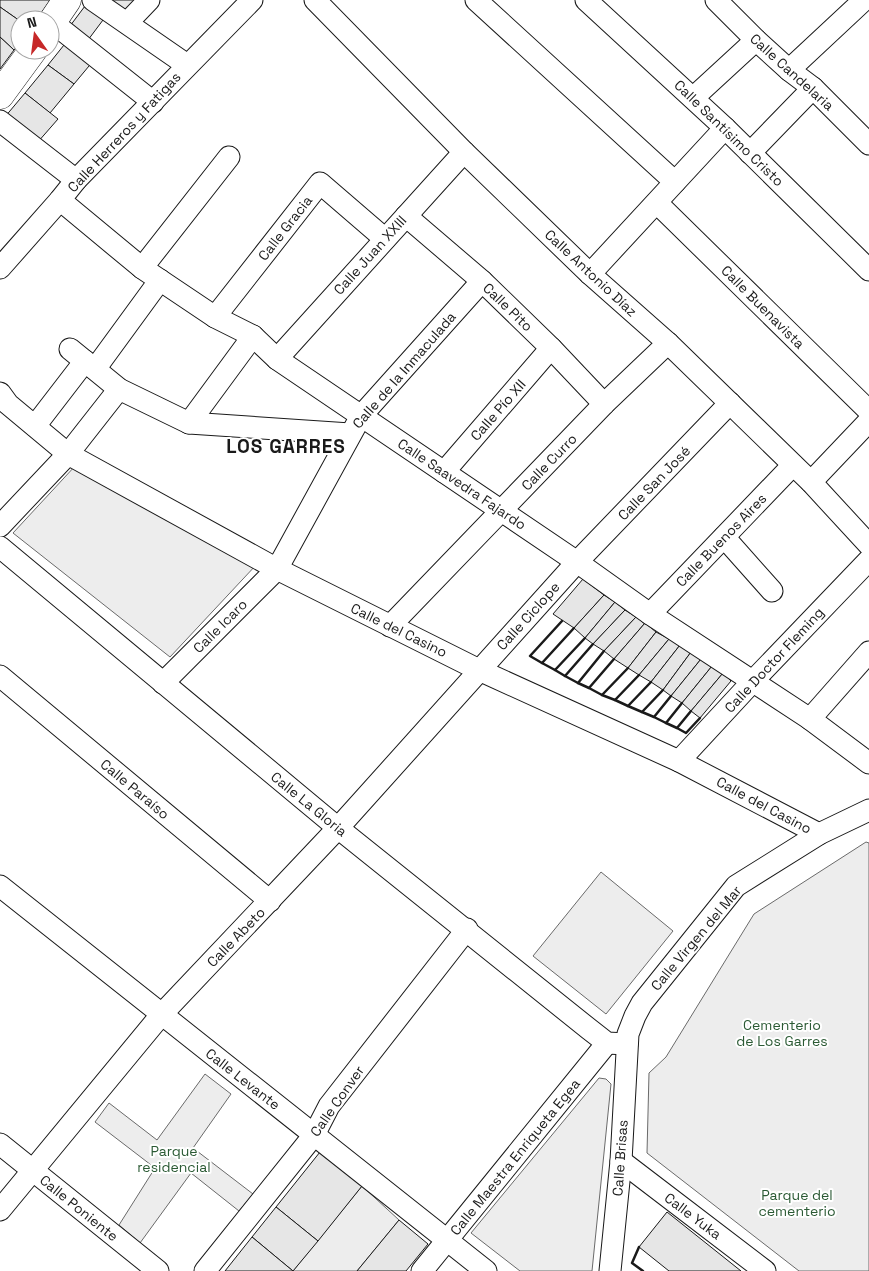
<svg xmlns="http://www.w3.org/2000/svg" width="869" height="1271" font-family="'Space Grotesk',sans-serif">
	<style>
		.built { fill: #ededed; stroke: #6a6a6a }
		.building { fill: #e6e6e6; stroke: #1a1a1a }
		.lines { fill: none; stroke-linecap: round; stroke-linejoin: round }
		.street-casing { stroke: #1a1a1a; stroke-width: 23 }
		.secondary-casing { stroke: #1a1a1a; stroke-width: 29 }
		.street { stroke: #fff; stroke-width: 21 }
		.secondary { stroke: #fff; stroke-width: 28 }
		.wall { stroke: #1a1a1a; stroke-width: 2.5 }
		.labels { text-anchor: middle; dominant-baseline: central; stroke-width: 4; stroke-linejoin: round; paint-order: stroke }
		.street-label { font-size: 14px; fill: #1a1a1a; stroke: #fff }
		.park-label { font-size: 14px; fill: #2b5a34; stroke: #fff }
		.district-label { font-size: 19px; font-weight: bold; letter-spacing: 1px; fill: #1a1a1a; stroke: #fff }
	</style>
	<rect width="100%" height="100%" fill="#fff"/>
	<g class="built">
		<polygon points="76,465 257,564 170,657 13,533"/>
		<polygon points="866,842 869,843 869,1271 799,1271 647,1153 649,1073 666,1057 754,914"/>
		<polygon points="601,872 673,931 606,1014 533,956"/>
		<polygon points="205,1074 231,1094 193,1148 253,1194 239,1211 191,1173 140,1243 119,1225 155,1168 95,1122 109,1103 157,1140"/>
		<polygon points="599,1078 606,1079 611,1084 592,1271 520,1271 471,1233"/>
		<polygon points="362,1186 399,1220 357,1271 293,1271"/>
	</g>
	<g class="building">
		<polygon points="0,0 50,0 37,20 20,21 0,7"/>
		<polygon points="100,0 145,0 126,21"/>
		<polygon points="88,2 106,16 85,44 67,30"/>
		<polygon points="0,7 20,21 20,43 14,50 0,37"/>
		<polygon points="0,37 14,50 0,69"/>
		<polygon points="68,40 94,60 74,84 48,65"/>
		<polygon points="48,65 74,84 50,113 25,93"/>
		<polygon points="25,93 58,119 37,143 4,118"/>
		<polygon points="583,579 604,595 574,628 553,614"/>
		<polygon points="604,595 615,602 585,638 574,628"/>
		<polygon points="615,602 625,610 593,644 585,638"/>
		<polygon points="625,610 636,617 604,651 593,644"/>
		<polygon points="636,617 645,623 614,659 604,651"/>
		<polygon points="645,623 656,632 628,668 614,659"/>
		<polygon points="656,632 669,639 639,675 628,668"/>
		<polygon points="669,639 680,645 651,682 639,675"/>
		<polygon points="680,645 691,652 663,690 651,682"/>
		<polygon points="691,652 701,659 671,696 663,690"/>
		<polygon points="701,659 712,666 682,703 671,696"/>
		<polygon points="712,666 723,673 691,711 682,703"/>
		<polygon points="723,673 731,681 700,718 691,711"/>
		<polygon points="320,1152 362,1186 318,1241 276,1207"/>
		<polygon points="276,1207 318,1241 293,1271 252,1237"/>
		<polygon points="667,1212 741,1271 669,1271 639,1247"/>
		<polygon points="399,1220 428,1244 406,1271 357,1271"/>
		<polygon points="252,1237 293,1271 225,1271"/>
	</g>
	<g class="lines">
		<defs>
			<g id="street">
				<polyline points="93,0 187,65"/>
				<polyline points="315,0 464,152 590,274 668,343 811,482 869,545"/>
				<polyline points="476,0 675,182"/>
				<polyline points="586,0 725,128 869,270"/>
				<polyline points="716,0 756,40 789,70 813,88 869,144"/>
				<polyline points="52,22 153,102"/>
				<polyline points="127,23 149,0"/>
				<polyline points="789,70 864,0"/>
				<polyline points="693,98 756,40"/>
				<polyline points="0,121 76,180"/>
				<polyline points="750,153 813,88"/>
				<polyline points="60,200 142,268 215,317 253,336 277,359 577,562 650,614 810,719 869,763"/>
				<polyline points="657,203 869,411"/>
				<polyline points="406,216 482,281 551,348 604,404"/>
				<polyline points="0,268 60,200 76,180 252,0"/>
				<polyline points="142,268 229,157"/>
				<polyline points="590,274 725,128"/>
				<polyline points="215,317 320,183 385,239"/>
				<polyline points="70,349 119,389 189,423 350,434"/>
				<polyline points="277,359 464,152"/>
				<polyline points="95,369 160,280"/>
				<polyline points="0,393 8,404 68,454 277,569 479,670 679,761 819,834"/>
				<polyline points="189,423 253,336"/>
				<polyline points="35,426 85,361"/>
				<polyline points="444,472 551,348"/>
				<polyline points="811,482 869,421"/>
				<polyline points="0,526 68,454 119,389"/>
				<polyline points="724,537 772,591"/>
				<polyline points="0,547 338,828 589,1029 607,1043 627,1044"/>
				<polyline points="650,614 793,465"/>
				<polyline points="390,626 604,404 668,343"/>
				<polyline points="0,676 270,901"/>
				<polyline points="163,683 277,569 361,416 482,281"/>
				<polyline points="810,719 869,652"/>
				<polyline points="679,761 753,681 869,560"/>
				<polyline points="0,886 486,1271"/>
				<polyline points="0,1144 158,1271"/>
				<polyline points="621,1161 765,1271"/>
				<polyline points="0,1210 161,1015 338,828 577,562 730,403"/>
				<polyline points="205,1271 314,1135 329,1106 467,929"/>
				<polyline points="422,1271 607,1043"/>
				<polyline points="610,1271 621,1161 628,1034 635,1016 642,1003 736,886 819,834 869,810"/>
			</g>
			<g id="secondary">
				<polyline points="50,25 67,0"/>
				<polyline points="0,95 33,50"/>
			</g>
		</defs>
		<use href="#street" class="street-casing"/>
		<use href="#secondary" class="secondary-casing"/>
		<use href="#street" class="street"/>
		<use href="#secondary" class="secondary"/>
		<g class="wall">
			<polyline points="574,628 542,663 555,670 585,638"/>
			<polyline points="542,663 530,656 562,621"/>
			<polyline points="555,670 565,676 593,644"/>
			<polyline points="565,676 578,683 604,651"/>
			<polyline points="578,683 589,688 614,659"/>
			<polyline points="589,688 602,695 628,668"/>
			<polyline points="602,695 615,700 639,675"/>
			<polyline points="615,700 628,706 651,682"/>
			<polyline points="628,706 642,712 663,690"/>
			<polyline points="642,712 654,717 671,696"/>
			<polyline points="654,717 666,723 682,703"/>
			<polyline points="666,723 677,728 691,711"/>
			<polyline points="677,728 686,733 700,718"/>
			<polyline points="639,1247 632,1263 643,1271"/>
		</g>
	</g>
	<g class="labels">
		<g class="street-label">
			<text transform="translate(792 72) rotate(42)">Calle Candelaria</text>
			<text transform="translate(124 132) rotate(-47)">Calle Herreros y Fatigas</text>
			<text transform="translate(729 133) rotate(44)">Calle Santísimo Cristo</text>
			<text transform="translate(285 228) rotate(-52)">Calle Gracia</text>
			<text transform="translate(370 255) rotate(-48)">Calle Juan XXIII</text>
			<text transform="translate(591 273) rotate(43)">Calle Antonio Díaz</text>
			<text transform="translate(508 307) rotate(44)">Calle Pito</text>
			<text transform="translate(763 307) rotate(45)">Calle Buenavista</text>
			<text transform="translate(404 370) rotate(-49)">Calle de la Inmaculada</text>
			<text transform="translate(498 410) rotate(-49)">Calle Pío XII</text>
			<text transform="translate(549 462) rotate(-46)">Calle Curro</text>
			<text transform="translate(654 483) rotate(-46)">Calle San José</text>
			<text transform="translate(462 484) rotate(34)">Calle Saavedra Fajardo</text>
			<text transform="translate(721 540) rotate(-46)">Calle Buenos Aires</text>
			<text transform="translate(528 616) rotate(-48)">Calle Ciclope</text>
			<text transform="translate(220 626) rotate(-45)">Calle Icaro</text>
			<text transform="translate(399 630) rotate(26)">Calle del Casino</text>
			<text transform="translate(774 660) rotate(-47)">Calle Doctor Fleming</text>
			<text transform="translate(135 789) rotate(40)">Calle Paraíso</text>
			<text transform="translate(309 804) rotate(39)">Calle La Gloria</text>
			<text transform="translate(764 805) rotate(28)">Calle del Casino</text>
			<text transform="translate(236 937) rotate(-46)">Calle Abeto</text>
			<text transform="translate(696 938) rotate(-50)">Calle Virgen del Mar</text>
			<text transform="translate(243 1079) rotate(38)">Calle Levante</text>
			<text transform="translate(337 1101) rotate(-55)">Calle Conver</text>
			<text transform="translate(515 1157) rotate(-51)">Calle Maestra Enriqueta Egea</text>
			<text transform="translate(620 1158) rotate(-86)">Calle Brisas</text>
			<text transform="translate(79 1208) rotate(39)">Calle Poniente</text>
			<text transform="translate(693 1216) rotate(37)">Calle Yuka</text>
		</g>
		<g class="park-label">
			<text x="782" y="1025">Cementerio<tspan x="782" dy="16">de Los Garres</tspan></text>
			<text x="174" y="1151">Parque<tspan x="174" dy="16">residencial</tspan></text>
			<text x="797" y="1195">Parque del<tspan x="797" dy="16">cementerio</tspan></text>
		</g>
		<g class="district-label">
			<text x="286" y="446">LOS GARRES</text>
		</g>
	</g>
	<g transform="translate(35 35) rotate(346)"><circle r="24" fill="#ffffff" stroke="#a3a3a3"/>
	<path d="M0-4L9 19L0 12L-9 19Z" fill="#c62828"/>
	<text y="-8" font-size="14" font-weight="bold" text-anchor="middle" fill="#1a1a1a">N</text>
	</g>
</svg>
